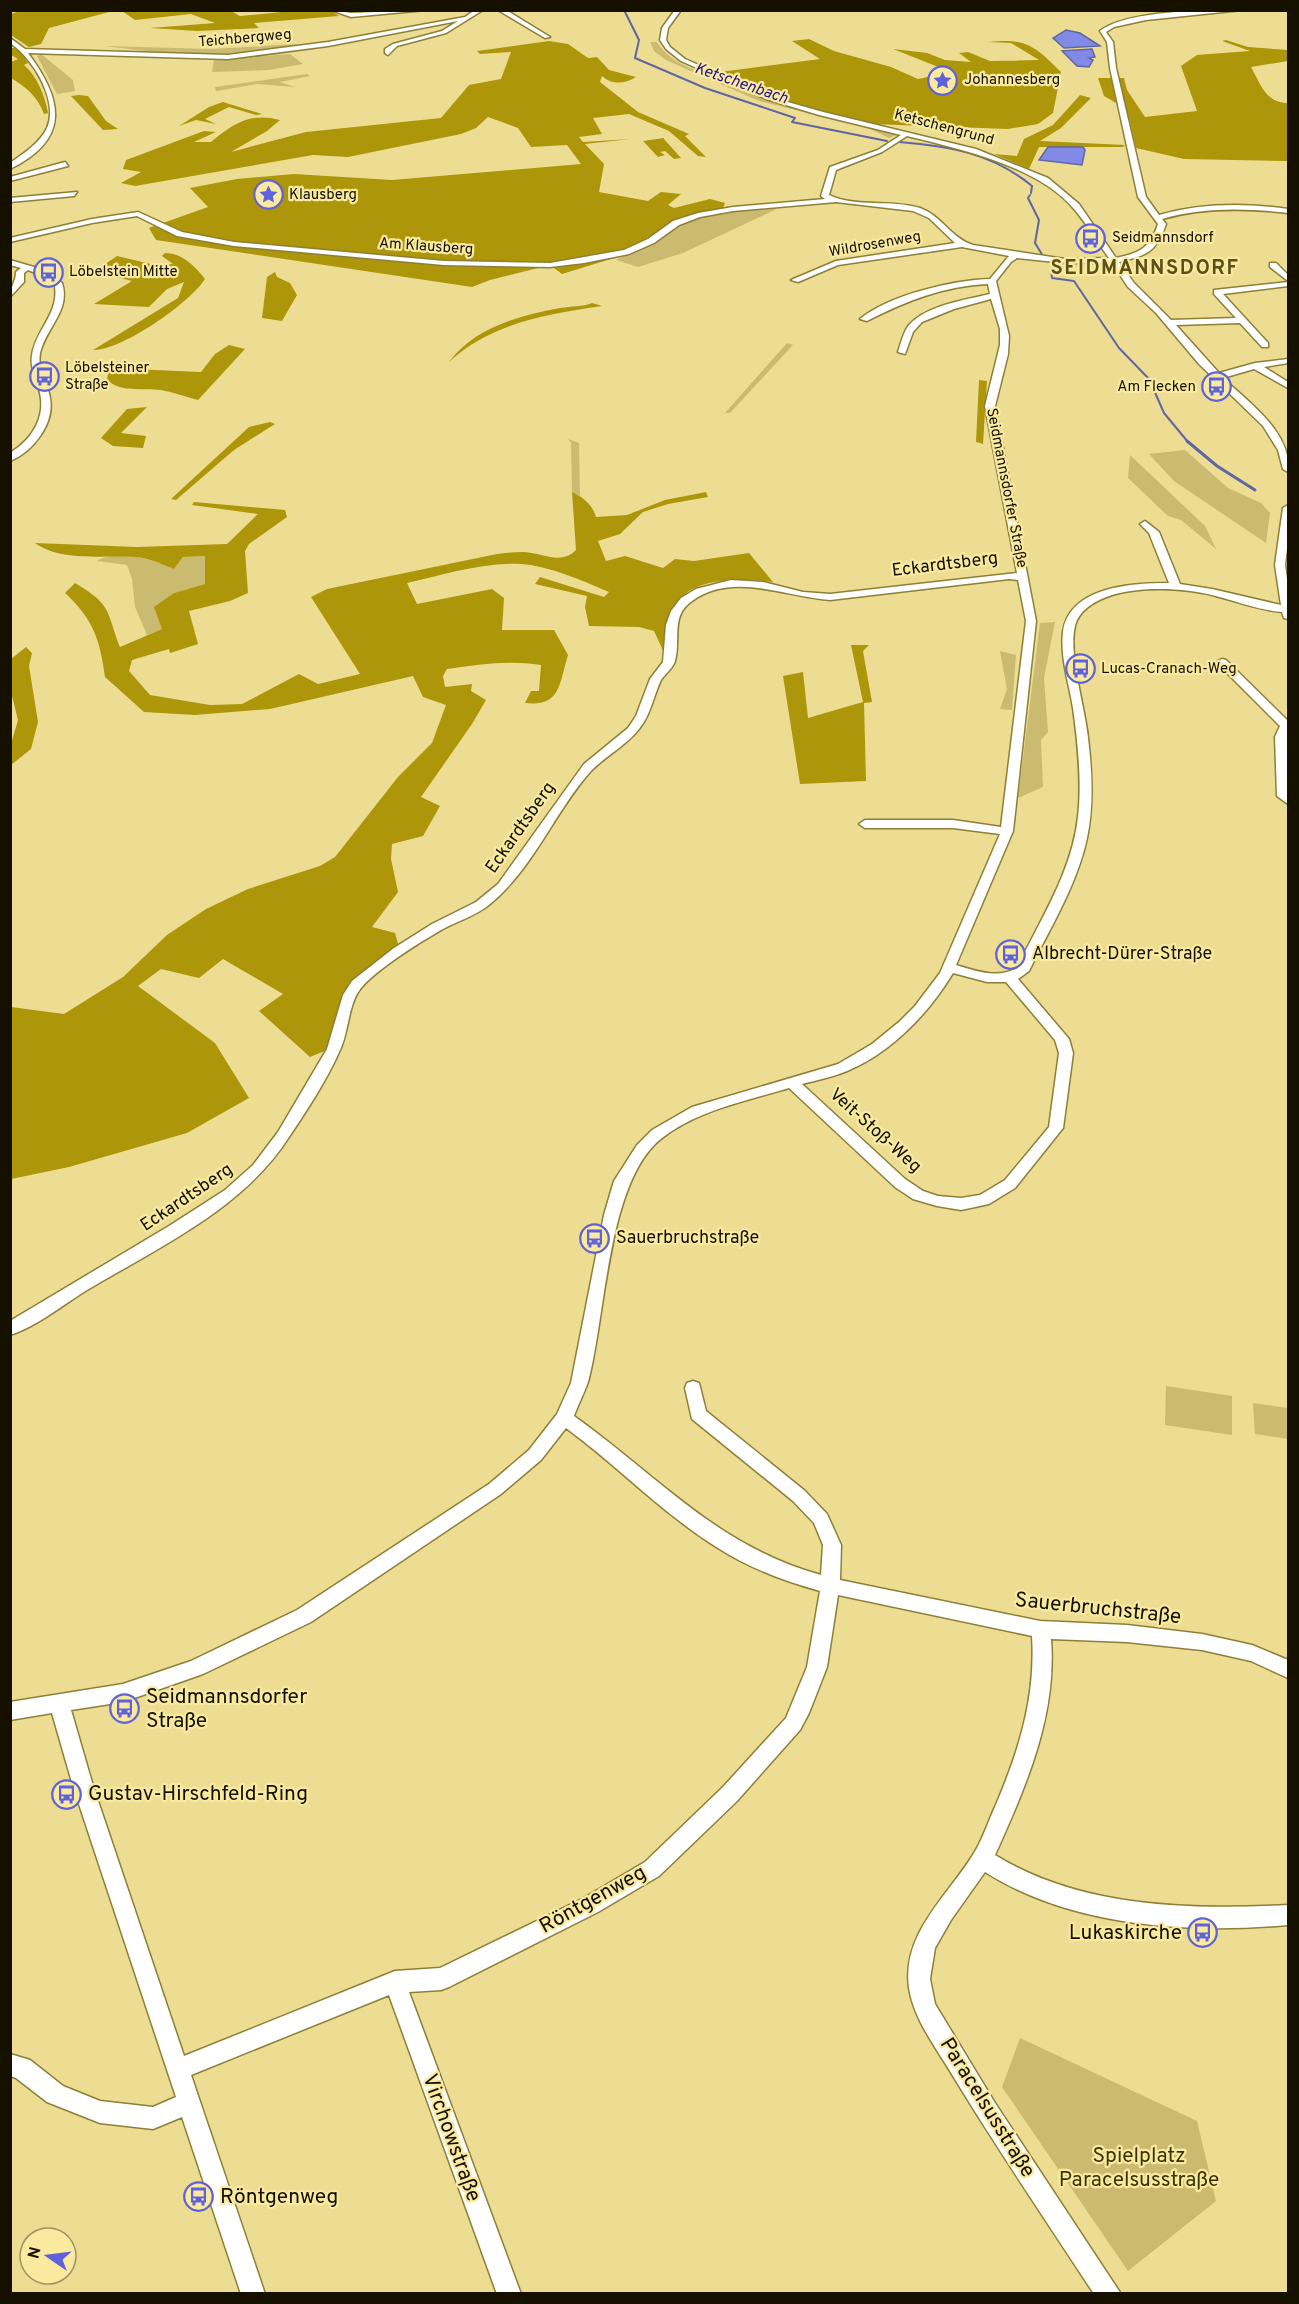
<svg xmlns="http://www.w3.org/2000/svg" width="1299" height="2304" font-family="Overpass,sans-serif">
	<style>
		.green { fill: #cbbb70 }
		.forest { fill: #ad9609 }
		.water { fill: #818ae7; stroke: #6165a2; stroke-width: 1.5 }
		.lines { fill: none; stroke-linecap: round; stroke-linejoin: round }
		.stream-far1 { stroke: #6165a2; stroke-width: 2 }
		.stream { stroke: #6165a2; stroke-width: 3 }
		.minor-casing { stroke: #8e7f36; stroke-width: 3 }
		.minor { fill: #fff; fill-rule: evenodd }
		.labels { text-anchor: middle; dominant-baseline: central; stroke-width: 4.5; stroke-linejoin: round; paint-order: stroke }
		.far-street-label { font-size: 15px; fill: #151000; stroke: #f9eaa0 }
		.far-poi-label { font-size: 15px; fill: #151000; stroke: #f9eaa0; text-anchor: start }
		.far-water-label { font-size: 16px; font-style: italic; fill: #251281; stroke: #f9eaa0 }
		.street-label { font-size: 18px; fill: #151000; stroke: #f9eaa0 }
		.poi-label { font-size: 18px; fill: #151000; stroke: #f9eaa0; text-anchor: start }
		.far-district-label { font-size: 20px; font-weight: bold; letter-spacing: 1.5px; fill: #5b5017; stroke: #f9eaa0 }
		.near-street-label { font-size: 21px; fill: #151000; stroke: #f9eaa0 }
		.near-poi-label { font-size: 21px; fill: #151000; stroke: #f9eaa0; text-anchor: start }
		.near-park-label { font-size: 21px; fill: #3d3300; stroke: #f9eaa0 }
	</style>
	<rect width="100%" height="100%" fill="#ecdd93"/>
	<g class="green">
		<path d="M650 42H657C669 62 693 69 714 78 772 103 831 118 894 132L897 135 889 138 866 127 759 101 666 60 654 51Z"/>
		<polygon points="296,44 301,47 233,54 155,52 104,46 212,49"/>
		<polygon points="41,54 73,80 75,91 57,94 37,56"/>
		<polygon points="290,54 303,64 269,70 212,72 214,60"/>
		<polygon points="307,74 310,76 280,82 295,87 257,84 216,91 215,87"/>
		<polygon points="777,209 683,253 638,267 616,260 648,245 680,224 696,218 740,210"/>
		<polygon points="787,343 793,345 730,413 725,413"/>
		<polygon points="568,439 579,443 580,496 572,492 571,443"/>
		<polygon points="1185,450 1228,488 1261,503 1270,513 1266,543 1174,481 1149,454"/>
		<polygon points="1130,455 1205,526 1216,549 1181,520 1168,516 1128,478"/>
		<path d="M205 556V584L174 593 162 629 147 635 135 607 132 579 127 565 97 561C118 548 154 560 174 569L183 557Z"/>
		<polygon points="1055,622 1044,678 1048,732 1041,740 1043,787 1018,798 1040,623"/>
		<polygon points="1000,651 1016,655 1012,710 1000,709 1007,689"/>
		<polygon points="1166,1386 1232,1396 1232,1435 1165,1425"/>
		<polygon points="1253,1403 1288,1408 1288,1439 1255,1434"/>
		<polygon points="1020,2038 1197,2121 1216,2201 1128,2271 1002,2087"/>
	</g>
	<g class="forest">
		<polygon points="23,10 113,10 113,11 49,28 41,44 29,47 11,35 11,14"/>
		<polygon points="330,10 339,16 254,23 259,28 197,31 150,28 215,23 191,14 135,20 122,11 231,11 240,16 292,11"/>
		<path d="M809 39 834 51 891 67 918 79 951 72 893 49 927 53 945 60 971 62 959 53 968 52 990 61 1039 60 1011 43 989 42C1026 38 1035 46 1061 72L1053 113 1038 124 1008 129 872 124 795 106 712 73 820 59 792 41Z"/>
		<path d="M1226 40 1248 47 1288 50V61L1251 67C1261 85 1265 102 1288 103V161L1184 159 1136 148 1129 118 1116 103 1104 96 1098 78H1124L1127 90 1145 117 1197 111 1181 66 1197 55 1250 51 1222 41Z"/>
		<path d="M549 41 568 44 588 58 597 57 609 70 636 77C626 84 611 85 602 76L600 82 638 112 689 134 685 136 706 157 698 156 669 131 629 114 593 118 602 134 579 137 583 142 630 139 585 144 604 164 599 192 648 201 661 192 681 194 668 205 674 208 710 199 725 203 723 208 675 221 614 258 562 274 550 265 490 280 472 287 156 240 149 228 208 207 190 188 237 179 294 174 392 180 581 164 567 145 531 147 518 128 488 117 476 128 461 134 348 157 313 155 135 186 121 183 141 172 123 169 126 160 204 131 216 132 194 142H211C233 124 250 112 280 120L267 131 231 152 306 132 441 118 469 85 501 79 511 52 480 54 477 51Z"/>
		<path d="M11 48H18L28 63 24 65C37 76 45 96 48 113L44 114C38 97 26 87 11 78V62L18 59 11 55Z"/>
		<polygon points="79,95 88,96 106,121 118,129 103,130 71,96"/>
		<polygon points="1080,95 1091,98 1061,128 1040,141 1125,145 1123,147 1039,147 1029,169 994,154 1017,156 1024,139 1053,125"/>
		<polygon points="223,102 262,114 256,115 229,107 205,119 216,124 196,120 179,126 209,107"/>
		<polygon points="664,138 664,139 681,158 674,159 665,151 660,152 665,155 658,157 643,141"/>
		<path d="M165 253C182 253 195 266 205 279 190 303 121 351 93 350L178 298 184 282 167 289 149 307 94 304 132 281 95 271 117 256 155 265 173 264 162 256Z"/>
		<polygon points="275,272 277,277 290,283 297,295 282,321 262,318 267,277"/>
		<path d="M592 303 602 306C547 314 491 323 449 362 474 328 520 315 560 308 571 306 583 307 592 303Z"/>
		<path d="M229 345 245 349 198 400C186 397 173 392 161 390 144 387 119 394 107 379L109 368 201 372 215 354Z"/>
		<polygon points="979,380 987,381 983,444 976,442"/>
		<polygon points="147,407 121,433 146,436 143,448 113,446 101,438 127,409"/>
		<polygon points="270,422 275,424 234,450 176,500 171,499 249,427"/>
		<path d="M572 492C584 498 592 504 596 517L627 515 665 500 706 492 708 497 668 504 643 512 620 534 598 541 606 561 625 556 663 568 675 559 694 561 749 553 773 582C747 579 695 576 679 601 672 612 669 644 666 657L654 631 639 627 589 626 585 607 587 596 535 584 540 577 604 597 609 592C583 581 550 566 521 564 483 562 444 575 407 583L417 604 492 589 504 598 502 630H554L568 655C559 684 561 707 525 703L531 691H539L541 665C510 660 479 664 447 669L443 676 445 687 472 684 471 691 486 700 472 724 421 797 440 806 423 836 392 844 391 859 398 892 372 927 395 933 399 947 355 981 343 994 332 1048 310 1057 259 1011 283 994 223 959 199 978 161 969 138 986 215 1043 249 1098 187 1133 69 1167 11 1179V1007L64 1014 123 977 167 935 206 909 248 889 320 866 335 857 398 777 432 743 446 705 423 697 413 676 270 709 195 715 144 712 105 677C100 639 93 619 65 593L75 583C112 605 106 610 120 647L162 629 154 607 174 593 205 584V556L183 557 174 569C161 564 149 558 135 557 103 555 61 562 35 543L137 547 227 544 258 514 192 505 194 502 285 510 287 517 249 544 245 551 248 593 230 601 189 611 198 644 170 653 169 649 132 660 129 671 150 695 210 705 242 704 299 674 318 684 360 674 311 597 327 589 497 554C505 553 514 552 522 552 542 552 560 566 576 550Z"/>
		<polygon points="851,645 869,645 863,651 872,702 864,703 866,781 800,784 783,676 803,672 808,718 863,702"/>
		<polygon points="26,647 32,653 29,666 38,722 31,749 11,765 11,744 18,720 11,692 11,659"/>
	</g>
	<g class="water">
		<polygon points="1066,30 1080,33 1100,46 1064,48 1053,38"/>
		<polygon points="1092,49 1095,57 1089,58 1093,60 1089,67 1077,66 1062,51"/>
		<polygon points="1048,147 1083,147 1085,150 1082,165 1039,160"/>
	</g>
	<g class="lines">
		<g class="stream-far1">
			<polyline points="624,10 639,40 635,58 705,88 795,118 792,122 887,141"/>
			<path d="M899 142C949 146 992 153 1032 186L1031 193"/>
			<polyline points="1030,195 1028,198 1039,220 1035,243 1043,256"/>
			<polyline points="1051,269 1052,278 1074,281 1119,348 1149,379 1164,413 1188,442"/>
		</g>
		<polyline class="stream" points="1187,441 1217,466 1255,490"/>
		<defs>
			<g id="minor">
				<polygon points="331,10 351,13 426,10 351,17"/>
				<path d="M475 10H483L446 33 397 46 388 55 385 53V49L393 44 442 31 458 21 328 46 228 59 28 53C63 100 71 139 10 169V163C23 154 40 143 47 128 59 101 33 58 10 43V38L25 49 228 55 328 42 465 17Z"/>
				<polygon points="498,10 506,10 550,37 545,38"/>
				<path d="M675 10H681L668 28 666 40 670 47 685 59 770 97 823 112 976 149 1048 178 1079 204 1116 258C1140 253 1150 248 1158 224L1138 197 1110 68 1107 42 1100 31C1127 10 1207 10 1242 10L1146 20 1114 27 1106 32 1113 42 1116 68 1146 197 1159 215C1201 203 1245 203 1288 209V213C1246 208 1203 207 1162 219L1166 224C1156 253 1147 255 1119 262L1134 283 1171 320 1236 318 1214 294V290L1288 282V286L1223 294 1268 343V347H1262L1240 323 1176 325 1219 373 1255 363 1288 359V363L1264 367 1288 382V388L1254 369 1223 378C1249 403 1292 432 1288 472L1283 469 1278 450 1263 426 1199 364 1156 313 1128 287 1112 263H1065L1017 258 1011 262 996 281 1009 336 1008 354 995 406 1036 621 1013 831 956 965C976 971 997 979 1017 968 1040 920 1072 872 1078 817 1082 782 1078 744 1073 708 1069 683 1060 657 1063 632 1069 586 1134 583 1169 583L1149 533 1140 524 1145 521 1159 532 1180 584 1212 589 1281 605 1275 565 1283 508 1288 505V540L1285 565 1288 586V619L1284 618 1282 612C1259 610 1238 602 1216 596 1184 588 1144 586 1112 595 1097 600 1079 609 1075 626 1068 654 1085 707 1088 738 1092 771 1094 805 1087 838 1077 885 1050 928 1029 971L1018 979 1069 1039 1073 1053 1063 1128 1015 1188 989 1204 961 1210 937 1206 913 1199 895 1187 789 1088C746 1101 698 1110 662 1138 607 1180 606 1316 588 1382 584 1393 578 1405 574 1416 658 1476 718 1547 821 1575L823 1545 814 1523 793 1501 692 1419 685 1388 687 1383 693 1381 699 1383 706 1411 805 1491 827 1514 841 1545 840 1580 1040 1621 1127 1625 1202 1634 1252 1645 1288 1660V1678L1251 1661 1202 1650 1127 1642 1051 1639C1057 1716 1026 1786 995 1855 1081 1908 1190 1910 1288 1905V1925C1189 1934 1072 1927 985 1872L951 1920 935 1948 930 1979 935 2004 995 2103 1121 2294H1094C1047 2222 998 2150 953 2076 937 2049 914 2020 909 1988 901 1931 952 1893 977 1848 984 1835 989 1820 995 1807 1019 1751 1036 1697 1032 1636L838 1595 827 1667 809 1713 800 1730 737 1801 659 1876 598 1912 449 1987 441 1990 409 1992 521 2294H497L389 1995 191 2075 265 2294H241L182 2117 153 2129 100 2123 47 2102 16 2078 10 2076V2054L30 2060 63 2086 100 2101 153 2107 176 2097 73 1786 52 1713 10 1720V1702L123 1684 191 1661 297 1610 489 1484 529 1450 557 1414 571 1383 604 1215 614 1181 637 1145 652 1130 692 1107 838 1064 872 1044 899 1022 915 1006 940 973 1000 834 953 828H865L859 824 865 820H953L1001 827 1026 621 1018 580 1009 579 830 600C785 597 733 571 692 601 670 616 681 640 675 661 673 668 665 674 661 680 653 697 651 714 639 729 626 746 605 756 590 772 554 813 533 869 490 904 477 915 458 921 443 929 420 942 377 969 361 988 348 1004 349 1031 340 1050 327 1080 307 1110 289 1137 243 1209 159 1247 87 1290 64 1304 36 1327 10 1335V1321L169 1226 225 1190 253 1165 278 1132 327 1049 343 995 352 981 394 948 432 924 476 902 498 884 584 764 628 728 636 716 650 679 663 662 666 625 671 611 681 598 696 589 731 580 763 582 803 592 830 594 1017 573 985 406 1000 345V329L991 299 954 309 922 322 913 332 905 354 898 352C901 343 903 333 909 325 927 305 965 300 990 294L988 284C944 286 906 301 867 321L860 319C889 295 953 280 990 279L1009 256 962 247 838 265 798 282 791 280 836 261 955 243 929 218 913 211 836 202 733 211 700 217 679 225 654 243 629 254 584 263 550 267 444 265 234 246 177 236 137 216 92 223 10 242V238L92 219 138 212 182 232 234 242 444 261 550 263 624 250 648 239 673 221 698 213 733 207 825 199 821 196 830 167 878 150 901 135 819 115 766 99 681 61 666 49 660 40 662 28ZM907 136C959 149 1039 166 1074 209 1087 224 1097 242 1109 258L1065 259 973 245C951 238 942 216 920 208 891 199 857 208 829 195L836 170 882 152ZM953 973 987 982H1006L1055 1040 1059 1053 1049 1127 1005 1180 980 1195 961 1198 938 1196 923 1191 905 1179 802 1084C817 1080 833 1077 847 1071 891 1053 929 1013 953 973ZM566 1428C618 1466 663 1514 718 1548 749 1568 784 1581 820 1591L807 1667 786 1718 723 1787 645 1862 584 1898 440 1968 395 1971 184 2056 93 1786 71 1710 123 1702 203 1674 311 1622 501 1494 541 1460Z"/>
				<polygon points="65,162 68,166 10,181 10,177"/>
				<polygon points="77,192 74,196 10,202 10,198"/>
				<path d="M10 260 44 270 62 283C71 310 46 328 40 353 37 369 48 383 50 398 55 423 33 452 10 461V453C34 438 48 414 38 386 35 376 30 366 32 355 36 329 59 314 55 286L38 274 28 270 24 273V282L10 297C10 287 16 282 16 272L21 268 10 265Z"/>
				<polygon points="1270,263 1276,263 1288,275 1288,281 1270,267"/>
				<polygon points="1222,659 1226,660 1288,721 1288,804 1277,796 1275,737 1280,726 1216,662"/>
			</g>
		</defs>
		<use href="#minor" class="minor-casing"/>
		<use href="#minor" class="minor"/>
	</g>
	<defs>
		<symbol id="sight-ring" viewBox="-11 -11 22 22"><circle r="9.5" fill="#f9eaa0" stroke="#6062db" stroke-width="1.5"/><path d="M0-6L1.8-2.2L6-1.7L2.9 1.2L3.7 5.4L0 3.3L-3.7 5.4L-2.9 1.2L-6-1.7L-1.8-2.2Z" fill="#6062db"/></symbol>
		<symbol id="bus-ring" viewBox="-11 -11 22 22"><circle r="9.5" fill="#f9eaa0" stroke="#6062db" stroke-width="1.5"/><path d="M-5-6H5V4H4V6H2V4H-2V6H-4V4H-5ZM-3.5-4V0h7V-4ZM-3.5 1.2v1.5H-2V1.2ZM2 1.2v1.5H3.5V1.2Z" fill="#6062db"/></symbol>
	</defs>
	<g fill-rule="evenodd">
		<use href="#sight-ring" x="926" y="64" width="33" height="33"/>
		<use href="#sight-ring" x="252" y="178" width="33" height="33"/>
		<use href="#bus-ring" x="1074" y="222" width="33" height="33"/>
		<use href="#bus-ring" x="32" y="256" width="33" height="33"/>
		<use href="#bus-ring" x="28" y="360" width="33" height="33"/>
		<use href="#bus-ring" x="1200" y="370" width="33" height="33"/>
		<use href="#bus-ring" x="1064" y="652" width="33" height="33"/>
		<use href="#bus-ring" x="994" y="938" width="33" height="33"/>
		<use href="#bus-ring" x="578" y="1222" width="33" height="33"/>
		<use href="#bus-ring" x="108" y="1692" width="33" height="33"/>
		<use href="#bus-ring" x="50" y="1778" width="33" height="33"/>
		<use href="#bus-ring" x="1186" y="1916" width="33" height="33"/>
		<use href="#bus-ring" x="182" y="2180" width="33" height="33"/>
	</g>
	<g class="labels">
		<g class="far-street-label">
			<text transform="translate(245 39) rotate(-5)">Teichbergweg</text>
			<text transform="translate(944 128) rotate(15)">Ketschengrund</text>
			<text transform="translate(875 245) rotate(-10)">Wildrosenweg</text>
			<text transform="translate(426 247) rotate(4)">Am Klausberg</text>
			<text transform="translate(1006 488) rotate(79)">Seidmannsdorfer Straße</text>
		</g>
		<g class="far-poi-label">
			<text x="964" y="80">Johannesberg</text>
			<text x="289" y="195">Klausberg</text>
			<text x="1112" y="238">Seidmannsdorf</text>
			<text x="69" y="272">Löbelstein Mitte</text>
			<text x="65" y="368">Löbelsteiner<tspan x="65" dy="17">Straße</tspan></text>
			<text x="1196" y="387" text-anchor="end">Am Flecken</text>
			<text x="1101" y="669">Lucas-Cranach-Weg</text>
		</g>
		<g class="far-water-label">
			<text transform="translate(741 84) rotate(19)">Ketschenbach</text>
		</g>
		<g class="street-label">
			<text transform="translate(945 565) rotate(-7)">Eckardtsberg</text>
			<text transform="translate(521 828) rotate(-55)">Eckardtsberg</text>
			<text transform="translate(875 1131) rotate(42)">Veit-Stoß-Weg</text>
			<text transform="translate(187 1198) rotate(-34)">Eckardtsberg</text>
		</g>
		<g class="poi-label">
			<text x="1032" y="954">Albrecht-Dürer-Straße</text>
			<text x="616" y="1238">Sauerbruchstraße</text>
		</g>
		<g class="far-district-label">
			<text x="1145" y="269">SEIDMANNSDORF</text>
		</g>
		<g class="near-street-label">
			<text transform="translate(1098 1609) rotate(6)">Sauerbruchstraße</text>
			<text transform="translate(593 1900) rotate(-29)">Röntgenweg</text>
			<text transform="translate(987 2108) rotate(58)">Paracelsusstraße</text>
			<text transform="translate(451 2138) rotate(70)">Virchowstraße</text>
		</g>
		<g class="near-poi-label">
			<text x="146" y="1697">Seidmannsdorfer<tspan x="146" dy="24">Straße</tspan></text>
			<text x="88" y="1794">Gustav-Hirschfeld-Ring</text>
			<text x="1182" y="1933" text-anchor="end">Lukaskirche</text>
			<text x="220" y="2197">Röntgenweg</text>
		</g>
		<g class="near-park-label">
			<text x="1139" y="2156">Spielplatz<tspan x="1139" dy="24">Paracelsusstraße</tspan></text>
		</g>
	</g>
	<rect width="1299" height="2304" fill="none" stroke="#151000" stroke-width="24"/>
	<g transform="translate(48 2256) rotate(284)"><circle r="28" fill="#f9eaa0" stroke="#9e9360" stroke-width="1.5"/>
	<path d="M0-4.5L10 22L0 15L-10 22Z" fill="#6062db"/>
	<text y="-9" font-size="16" font-weight="bold" text-anchor="middle" fill="#151000">N</text>
	</g>
</svg>
